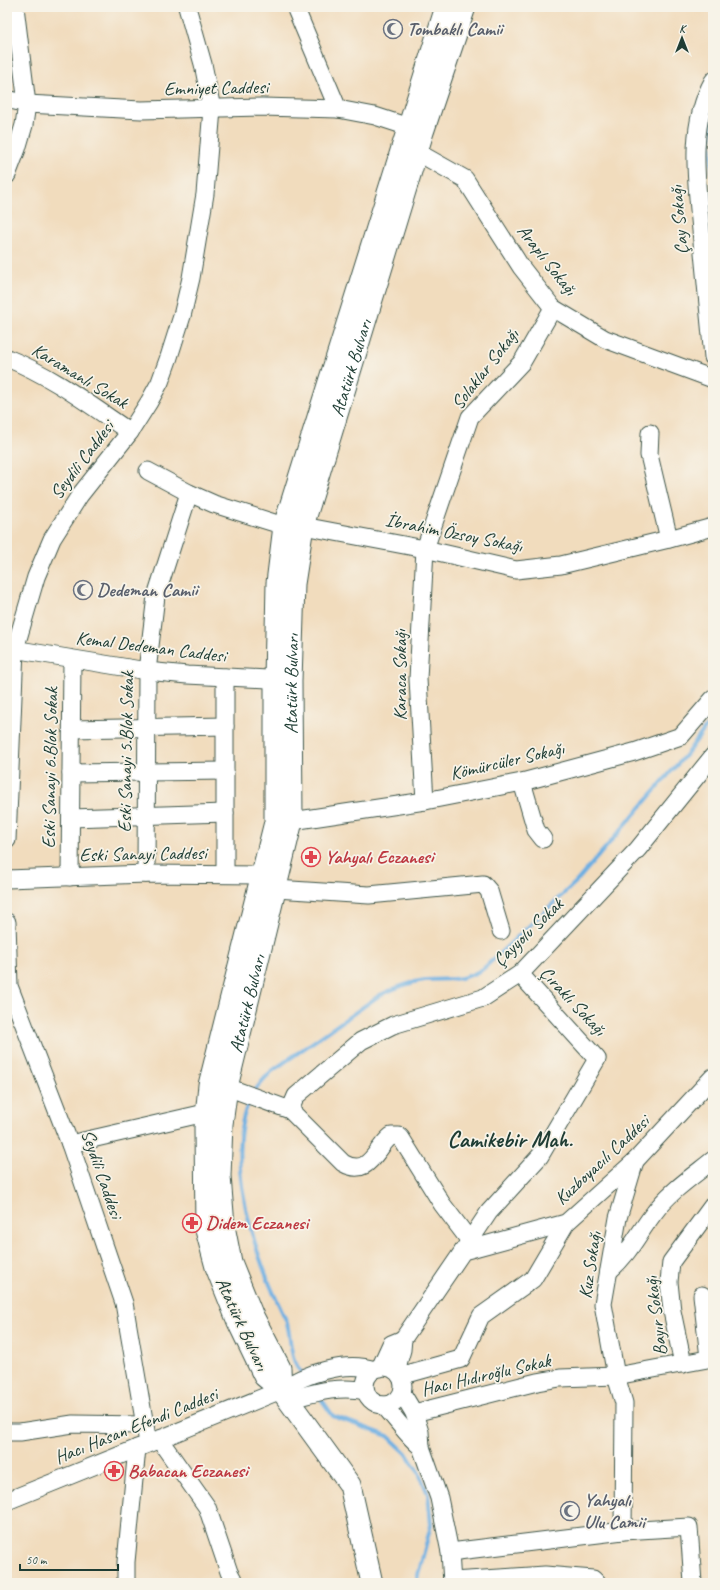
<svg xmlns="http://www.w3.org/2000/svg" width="720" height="1590" font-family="Caveat,sans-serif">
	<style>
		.industrial { fill: #cfbdd0 }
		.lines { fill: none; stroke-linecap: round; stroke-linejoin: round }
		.stream { stroke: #6dafe2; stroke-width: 4 }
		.minor-casing { stroke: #3e5549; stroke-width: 19 }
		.major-casing { stroke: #3e5549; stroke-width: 23 }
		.minor { stroke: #fff; stroke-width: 17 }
		.major { stroke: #fff; stroke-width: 21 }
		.labels { text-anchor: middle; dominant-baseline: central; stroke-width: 3.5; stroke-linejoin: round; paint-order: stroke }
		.worship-label { font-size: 19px; font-weight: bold; fill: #5b616d; stroke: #f7f3e8; text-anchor: start }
		.street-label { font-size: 19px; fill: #1f3d34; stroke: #f7f3e8 }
		.health-label { font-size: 19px; font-weight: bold; fill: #be3a42; stroke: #f7f3e8; text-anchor: start }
		.district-label { font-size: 23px; font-weight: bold; fill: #1f3d34; stroke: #f7f3e8 }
	</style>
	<rect width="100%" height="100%" fill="#f7f3e8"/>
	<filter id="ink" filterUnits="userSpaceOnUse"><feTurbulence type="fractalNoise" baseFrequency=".025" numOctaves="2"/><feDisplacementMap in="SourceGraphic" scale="8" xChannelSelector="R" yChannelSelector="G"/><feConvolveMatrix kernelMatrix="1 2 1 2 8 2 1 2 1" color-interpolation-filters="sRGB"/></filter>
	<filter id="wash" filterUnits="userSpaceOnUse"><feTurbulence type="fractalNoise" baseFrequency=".012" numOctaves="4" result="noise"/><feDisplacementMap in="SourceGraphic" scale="16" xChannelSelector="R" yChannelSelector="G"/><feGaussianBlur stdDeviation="0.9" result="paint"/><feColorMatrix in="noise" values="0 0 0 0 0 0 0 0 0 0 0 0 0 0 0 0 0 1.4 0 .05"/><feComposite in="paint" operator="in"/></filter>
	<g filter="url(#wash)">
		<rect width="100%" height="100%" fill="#f1dcbd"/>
		<polygon class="industrial" points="7,15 14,83 7,81"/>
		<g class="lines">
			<g class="stream">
				<polyline points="713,119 710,141 713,181"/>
				<path d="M254 1092 263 1080 272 1071 380 995C395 988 409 982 425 980 450 978 459 983 483 969L576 882 688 752 713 717"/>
				<path d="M250 1100C226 1147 248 1229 266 1275 272 1291 279 1305 286 1320 291 1334 289 1351 296 1365 297 1368 300 1371 303 1374"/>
				<polyline points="319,1396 333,1416 388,1436 406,1453 419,1473 428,1494 431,1525 416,1583"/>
			</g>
		</g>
	</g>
	<g filter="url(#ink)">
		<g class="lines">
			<defs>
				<g id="minor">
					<polyline points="295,7 338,109"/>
					<path d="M713 81C686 130 698 189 702 242 706 280 709 319 713 357"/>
					<polyline points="7,99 27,104 141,110 262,107 338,109 375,116 421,131"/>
					<polyline points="417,152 465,179 521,267 553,308 605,339 713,379"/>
					<polyline points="7,175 17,149 24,125 27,104 15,7"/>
					<path d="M7 358C52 376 90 405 130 432"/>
					<polyline points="650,433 649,455 669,539"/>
					<polyline points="148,471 189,493 214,504 284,526"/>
					<polyline points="303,526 425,549 516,570 561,565 669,539 713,527"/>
					<polyline points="7,648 147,671 187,675 287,680"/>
					<polyline points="225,677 225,874"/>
					<polyline points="72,729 225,726"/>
					<polyline points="71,773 225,771"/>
					<polyline points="522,782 536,830 543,839"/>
					<polyline points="425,801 418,679 425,549 470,417 522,362 553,308"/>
					<polyline points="71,818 225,813"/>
					<polyline points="292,821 425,801 522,782 634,752 681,736 713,699"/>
					<polyline points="7,840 15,649 36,577 52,539 80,495 130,432 149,402 160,382 169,357 182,316 191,278 205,194 212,109 203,64 187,7"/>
					<polyline points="146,874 147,671 156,596 189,493"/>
					<polyline points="70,877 72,659"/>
					<polyline points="7,879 146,874 275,875"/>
					<polyline points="276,889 369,895 483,884 489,891 501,931"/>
					<polyline points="7,922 9,986 70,1144 124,1303 148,1443"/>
					<polyline points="227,1087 290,1110 296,1096 361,1041 393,1025 483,998 520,974 638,849 713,756"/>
					<path d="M290 1110 343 1163C369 1178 375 1149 391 1136H399L401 1138 442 1204 470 1241"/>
					<polyline points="70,1144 205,1113"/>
					<polyline points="463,1251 489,1212 540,1156 597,1059 520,974"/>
					<path d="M609 1271C630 1253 637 1235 654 1213 669 1192 693 1176 713 1160"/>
					<polyline points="702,1295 709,1358"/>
					<polyline points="683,1364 672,1311 669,1282 671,1262 713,1205"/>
					<circle cx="384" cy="1386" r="19"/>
					<polyline points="380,1368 391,1344 403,1339"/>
					<polyline points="396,1371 402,1350 403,1339 463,1251 566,1223 635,1161 713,1077"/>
					<polyline points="400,1376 461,1359 481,1316 533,1279 566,1223"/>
					<polyline points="402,1393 414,1413 420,1432 421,1447 439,1498 450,1552 452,1583"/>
					<path d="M287 1400C314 1393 338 1385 366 1391"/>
					<path d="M383 1405C396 1418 407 1436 421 1447"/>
					<polyline points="414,1413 537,1382 560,1378 616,1376 713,1358"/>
					<polyline points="7,1432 20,1432 73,1424 145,1425"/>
					<polyline points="159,1439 207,1507 229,1572 235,1583"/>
					<path d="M7 1501 281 1390C304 1374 346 1360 374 1370"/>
					<polyline points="623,1531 624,1403 616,1376 603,1304 618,1218 635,1161"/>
					<polyline points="450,1552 623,1531 689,1527 693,1583"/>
					<polyline points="452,1581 545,1575 593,1579 597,1583"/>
					<polyline points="126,1583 126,1562 137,1448"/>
				</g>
				<g id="major">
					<path id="s1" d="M281 1390 280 1368 252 1314 231 1262 224 1226 220 1176 222 1124 227 1087 292 821 291 681 294 584 303 526 423 132 465 7"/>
					<polyline points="372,1583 350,1485 281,1390 264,1376 238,1322 216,1267 206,1230 205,1128 209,1085 275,822 275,680 277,583 284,526 446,7"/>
				</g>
			</defs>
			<use href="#minor" class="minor-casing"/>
			<use href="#major" class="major-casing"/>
			<use href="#minor" class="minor"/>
			<use href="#major" class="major"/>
		</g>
	</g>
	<defs>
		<symbol id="mosque-ring" viewBox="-11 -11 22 22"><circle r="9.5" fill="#f7f3e8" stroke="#6b7280" stroke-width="1.5"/><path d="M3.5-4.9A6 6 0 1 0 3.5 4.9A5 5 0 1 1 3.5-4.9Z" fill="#6b7280"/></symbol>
		<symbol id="pharmacy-ring" viewBox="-11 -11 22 22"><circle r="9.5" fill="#f7f3e8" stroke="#e0444e" stroke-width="1.5"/><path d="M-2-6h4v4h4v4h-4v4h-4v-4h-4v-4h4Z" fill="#e0444e"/></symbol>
	</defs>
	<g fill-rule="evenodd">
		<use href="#mosque-ring" x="382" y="18" width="22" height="22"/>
		<use href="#mosque-ring" x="72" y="579" width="22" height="22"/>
		<use href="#pharmacy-ring" x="300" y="846" width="22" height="22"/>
		<use href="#pharmacy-ring" x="181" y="1212" width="22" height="22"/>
		<use href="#pharmacy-ring" x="103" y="1460" width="22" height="22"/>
		<use href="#mosque-ring" x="559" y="1500" width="22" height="22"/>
	</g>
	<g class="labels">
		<g class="worship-label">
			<text x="407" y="29">Tombaklı Camii</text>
			<text x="97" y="590">Dedeman Camii</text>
			<text x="584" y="1500">Yahyalı<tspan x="584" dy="22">Ulu Camii</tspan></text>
		</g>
		<g class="street-label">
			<text transform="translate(216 88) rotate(-1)">Emniyet Caddesi</text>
			<text transform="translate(679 220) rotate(-95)">Çay Sokağı</text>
			<text transform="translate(547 260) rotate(52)">Araplı Sokağı</text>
			<text stroke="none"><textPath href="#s1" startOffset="1050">Atatürk Bulvarı</textPath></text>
			<text transform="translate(485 369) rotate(-52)">Solaklar Sokağı</text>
			<text transform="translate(80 376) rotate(31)">Karamanlı Sokak</text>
			<text transform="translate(82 460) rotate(-53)">Seydili Caddesi</text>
			<text transform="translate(454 533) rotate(11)">İbrahim Özsoy Sokağı</text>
			<text transform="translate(151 647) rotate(7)">Kemal Dedeman Caddesi</text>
			<text transform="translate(400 675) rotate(-90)">Karaca Sokağı</text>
			<text stroke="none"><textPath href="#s1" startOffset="726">Atatürk Bulvarı</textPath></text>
			<text transform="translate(126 752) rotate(-89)">Eski Sanayi 5.Blok Sokak</text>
			<text transform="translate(507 761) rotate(-13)">Kömürcüler Sokağı</text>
			<text transform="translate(50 768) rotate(-89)">Eski Sanayi 6.Blok Sokak</text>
			<text transform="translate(143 854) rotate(-1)">Eski Sanayi Caddesi</text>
			<text transform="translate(528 932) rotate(-44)">Çayyolu Sokak</text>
			<text transform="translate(573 1001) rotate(47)">Çıraklı Sokağı</text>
			<text stroke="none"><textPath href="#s1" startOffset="401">Atatürk Bulvarı</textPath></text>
			<text transform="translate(602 1160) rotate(-43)">Kuzboyacılı Caddesi</text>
			<text transform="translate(102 1174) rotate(71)">Seydili Caddesi</text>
			<text transform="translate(590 1265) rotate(-81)">Kuz Sokağı</text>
			<text transform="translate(656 1316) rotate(-97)">Bayır Sokağı</text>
			<text transform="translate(242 1324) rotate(65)">Atatürk Bulvarı</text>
			<text transform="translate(486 1375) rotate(-13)">Hacı Hıdıroğlu Sokak</text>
			<text transform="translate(136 1426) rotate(-22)">Hacı Hasan Efendi Caddesi</text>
		</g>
		<g class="health-label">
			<text x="325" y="857">Yahyalı Eczanesi</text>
			<text x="206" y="1223">Didem Eczanesi</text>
			<text x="128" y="1471">Babacan Eczanesi</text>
		</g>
		<g class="district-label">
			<text x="510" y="1139">Camikebir Mah.</text>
		</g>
	</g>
	<rect width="720" height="1590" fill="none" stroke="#f7f3e8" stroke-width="24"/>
	<g transform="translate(682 38)" stroke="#f7f3e8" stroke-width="3" paint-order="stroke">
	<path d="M0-3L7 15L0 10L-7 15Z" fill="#1f3d34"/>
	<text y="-6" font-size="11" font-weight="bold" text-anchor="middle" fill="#1f3d34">K</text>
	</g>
	<path d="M20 1564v6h98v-6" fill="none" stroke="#1f3d34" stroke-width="2"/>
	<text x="26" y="1564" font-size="12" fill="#1f3d34" stroke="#f7f3e8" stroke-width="3" paint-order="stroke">50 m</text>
</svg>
